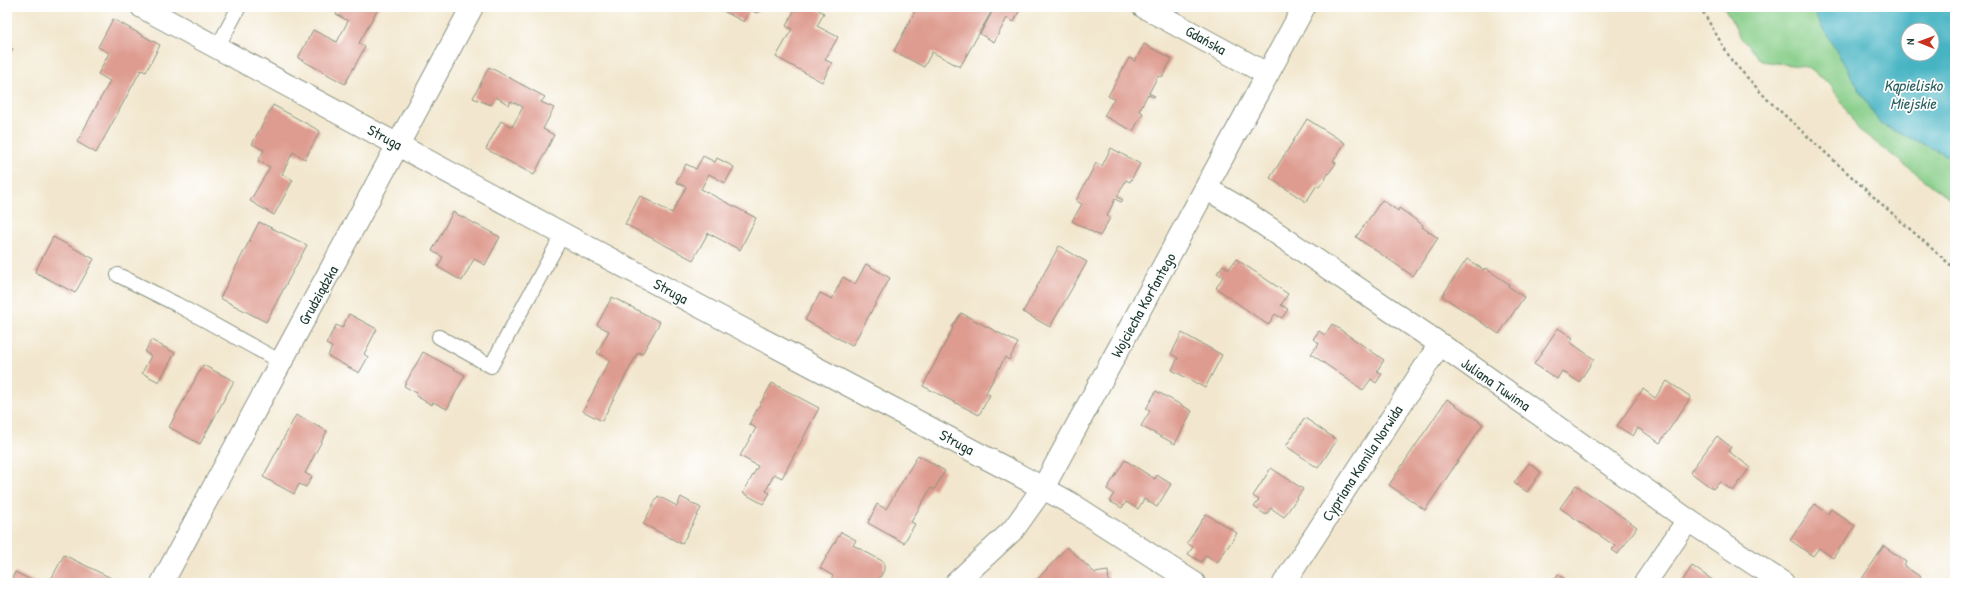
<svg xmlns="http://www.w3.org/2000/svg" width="1962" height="590" font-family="'Patrick Hand',sans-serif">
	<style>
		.green { fill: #88ce89; stroke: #54865e }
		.water { fill: #47b4c3; stroke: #33787c; fill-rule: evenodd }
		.building { fill: #de9b8f }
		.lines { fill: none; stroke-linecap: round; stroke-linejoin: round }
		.service-casing { stroke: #889281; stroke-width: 16 }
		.minor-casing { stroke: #889281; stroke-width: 24 }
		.path { stroke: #889281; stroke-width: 2.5; stroke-dasharray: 3 3; stroke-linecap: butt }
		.service { stroke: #fff; stroke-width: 14 }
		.minor { stroke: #fff; stroke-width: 22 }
		.labels { text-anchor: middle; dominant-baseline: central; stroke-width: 3.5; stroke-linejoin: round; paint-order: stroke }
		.street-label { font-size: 15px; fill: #1f3d34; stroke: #fff }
		.water-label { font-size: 16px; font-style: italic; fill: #2b615f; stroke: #fff }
	</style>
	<rect width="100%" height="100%" fill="#fff"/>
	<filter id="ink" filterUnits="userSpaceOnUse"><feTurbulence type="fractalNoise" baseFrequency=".025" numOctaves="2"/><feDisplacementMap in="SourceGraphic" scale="8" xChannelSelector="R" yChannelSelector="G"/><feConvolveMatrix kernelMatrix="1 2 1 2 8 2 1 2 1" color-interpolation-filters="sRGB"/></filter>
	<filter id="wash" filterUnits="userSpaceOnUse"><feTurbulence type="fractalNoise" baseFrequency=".012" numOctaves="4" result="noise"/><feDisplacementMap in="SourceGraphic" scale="16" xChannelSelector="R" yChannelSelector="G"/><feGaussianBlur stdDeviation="0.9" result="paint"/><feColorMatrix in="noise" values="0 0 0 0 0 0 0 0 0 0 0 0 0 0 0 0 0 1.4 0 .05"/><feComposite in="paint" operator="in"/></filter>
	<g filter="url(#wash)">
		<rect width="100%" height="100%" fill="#f2e7ce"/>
		<polygon class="green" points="1724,7 1810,7 1880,124 1955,159 1955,203 1858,129 1830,84 1807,67 1761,61 1741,38"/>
		<path class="water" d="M1810 7H1955V159L1880 124ZM1908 30H1932V54H1908Z"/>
		<g id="blocks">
			<g class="building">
				<polygon points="340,7 379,7 359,43 365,47 345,84 298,58 313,30 337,42 348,21 336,14"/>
				<polygon points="716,7 761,7 757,13 750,10 744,22"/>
				<polygon points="796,7 813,7 824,13 817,26 838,37 825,60 832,63 822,82 776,57 792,29 786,26"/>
				<polygon points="917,7 957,7 966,11 968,7 994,7 960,67 932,52 924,67 894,51"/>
				<polygon points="995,7 1021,7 1014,22 1007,18 994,42 980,34"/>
				<polygon points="113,19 160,45 146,72 141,70 96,153 77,142 110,81 98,74 109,53 98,47"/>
				<polygon points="1144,44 1172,59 1162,77 1158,76 1149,93 1155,96 1153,97 1148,94 1139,111 1143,113 1133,131 1104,116 1114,99 1108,96 1129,58 1135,61"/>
				<polygon points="7,46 13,49 7,60"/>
				<polygon points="489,67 545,97 541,102 554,108 543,129 554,135 534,175 486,149 501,121 512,127 523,107 511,101 509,105 496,97 491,105 473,98"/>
				<polygon points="273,105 320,131 305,159 293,152 282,174 293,180 274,215 250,201 270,167 258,161 264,150 252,144"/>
				<polygon points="1307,119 1345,143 1333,161 1336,163 1319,187 1317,185 1306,202 1270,178"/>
				<polygon points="1111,148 1140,164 1130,182 1126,180 1117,197 1123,200 1121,202 1115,199 1107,216 1110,218 1100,236 1072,221 1082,204 1076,201 1096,163 1102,166"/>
				<polygon points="703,156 715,162 717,158 734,167 725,183 709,174 701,189 756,218 740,250 708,233 693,260 625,224 640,196 672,213 686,187 676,182 686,164 696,169"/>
				<polygon points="1382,200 1398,211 1399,208 1423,225 1422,227 1438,238 1413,276 1356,237"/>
				<polygon points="453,212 500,237 485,265 474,259 462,281 438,267 443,257 432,251"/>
				<polygon points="259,222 307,245 266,322 220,298"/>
				<polygon points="53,237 94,259 75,293 35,272"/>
				<polygon points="1059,246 1087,262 1050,327 1023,312"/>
				<polygon points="1236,259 1288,294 1281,305 1288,309 1282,318 1275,314 1268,325 1216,288 1223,277 1217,273 1223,265 1229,269"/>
				<polygon points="1467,259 1484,270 1485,268 1509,284 1508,286 1524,297 1499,334 1442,296"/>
				<polygon points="866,264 890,278 852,346 805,320 820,293 832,299 843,277 855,284"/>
				<polygon points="612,297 660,322 642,354 638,352 602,421 583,411 610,360 597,353 609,331 597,325"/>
				<polygon points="961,313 1018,343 1009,360 1005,357 986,393 990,395 979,415 923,386 953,328 952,327"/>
				<polygon points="349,314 377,329 364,354 368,357 359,373 328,356 332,347 326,344 336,325 342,328"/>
				<polygon points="1332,324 1384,360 1377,371 1382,374 1376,383 1371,379 1363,390 1311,354 1319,343 1313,339 1319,331 1325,335"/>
				<polygon points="1558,328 1573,338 1570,342 1594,359 1579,382 1562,371 1557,379 1534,364"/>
				<polygon points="1182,333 1222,355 1205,388 1172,370 1178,358 1171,354"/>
				<polygon points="151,340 175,353 159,382 142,373 151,356 145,352"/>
				<polygon points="423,352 465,375 447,409 433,402 432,405 416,396 417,393 404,386"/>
				<polygon points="203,365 234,381 200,444 169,427"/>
				<polygon points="1667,381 1691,397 1660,443 1638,428 1633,436 1617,426 1643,389 1655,398"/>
				<polygon points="772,383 819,408 782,478 774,474 766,491 770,493 763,504 743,493 758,466 740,456 756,428 749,424"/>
				<polygon points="1156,391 1192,411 1175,444 1141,426 1150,411 1146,409"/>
				<polygon points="1447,399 1483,424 1425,510 1389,485"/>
				<polygon points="296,415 327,431 305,473 312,477 306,487 299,484 294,494 263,477"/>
				<polygon points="1305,418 1337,440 1318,468 1286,446"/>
				<polygon points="1717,436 1731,447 1728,451 1750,467 1733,491 1720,482 1713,489 1690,472"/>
				<polygon points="918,455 945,471 934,490 931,488 911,522 915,524 904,543 868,523 877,504 886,509"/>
				<polygon points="1125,460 1155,479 1157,475 1171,484 1157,507 1144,499 1138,509 1126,502 1122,508 1109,501 1114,494 1107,489"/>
				<polygon points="1529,463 1541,472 1527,492 1514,483"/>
				<polygon points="1271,468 1303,489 1284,517 1271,508 1266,515 1254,507 1259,500 1253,496"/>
				<polygon points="1576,485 1637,527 1618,554 1612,550 1615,546 1560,508"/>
				<polygon points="658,496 677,506 681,497 701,508 682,544 643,524"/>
				<polygon points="1815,504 1828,514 1831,509 1855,526 1833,558 1819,548 1813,556 1790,540"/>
				<polygon points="1206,514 1237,533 1217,563 1206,555 1201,562 1188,554 1193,547 1187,543"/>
				<polygon points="841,532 856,540 853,545 884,562 884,570 878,581 875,583 847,583 841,580 839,583 833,583 830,581 833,576 820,568"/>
				<polygon points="1884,546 1906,562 1904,566 1921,577 1917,583 1859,583"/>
				<polygon points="1067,547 1095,573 1108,571 1109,583 1034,583"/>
				<polygon points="64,555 111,578 109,583 49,583"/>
				<polygon points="1692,566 1717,583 1681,583"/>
				<polygon points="15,572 37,583 10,583"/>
				<polygon points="1558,574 1570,583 1552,583"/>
			</g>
		</g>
	</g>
	<g filter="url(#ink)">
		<use href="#blocks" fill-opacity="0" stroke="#889281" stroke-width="1"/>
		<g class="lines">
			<defs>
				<g id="service">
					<polyline points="217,48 239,7"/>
					<polyline points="118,275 176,304 281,362"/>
					<polyline points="439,337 491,366 563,234"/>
				</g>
				<g id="minor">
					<polyline points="142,7 563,234 1043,488 1070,503 1194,583"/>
					<polyline points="1144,7 1267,74"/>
					<polyline points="1207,189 1238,207 1440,344 1688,520 1783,583"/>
					<polyline points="162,583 472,7"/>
					<polyline points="956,583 1013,530 1043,488 1304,7"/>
					<polyline points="1284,583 1440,344"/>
					<polyline points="1645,583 1688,520"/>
				</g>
			</defs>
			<use href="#service" class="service-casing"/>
			<use href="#minor" class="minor-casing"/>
			<polyline class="path" points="1700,7 1732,61 1768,100 1876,199 1955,269"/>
			<use href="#service" class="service"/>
			<use href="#minor" class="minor"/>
		</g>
	</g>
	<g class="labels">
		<g class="street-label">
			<text transform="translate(1206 40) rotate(29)">Gdańska</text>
			<text transform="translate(385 137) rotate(28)">Struga</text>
			<text transform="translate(671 291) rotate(28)">Struga</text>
			<text transform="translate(318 295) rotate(-61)">Grudziądzka</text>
			<text transform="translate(1143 305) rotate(-61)">Wojciecha Korfantego</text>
			<text transform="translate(1496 384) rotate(35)">Juliana Tuwima</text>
			<text transform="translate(957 442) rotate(28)">Struga</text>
			<text transform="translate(1362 463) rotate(-57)">Cypriana Kamila Norwida</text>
		</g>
		<g class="water-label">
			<text x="1913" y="85">Kąpielisko<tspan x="1913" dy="18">Miejskie</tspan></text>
		</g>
	</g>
	<rect width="1962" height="590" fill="none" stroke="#fff" stroke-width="24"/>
	<g transform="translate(1920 42) rotate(271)"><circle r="19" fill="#ffffff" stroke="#a5b1ae"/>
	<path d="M0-3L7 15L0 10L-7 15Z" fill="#c8321e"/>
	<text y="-6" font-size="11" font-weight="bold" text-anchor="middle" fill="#1f3d34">N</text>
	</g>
</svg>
